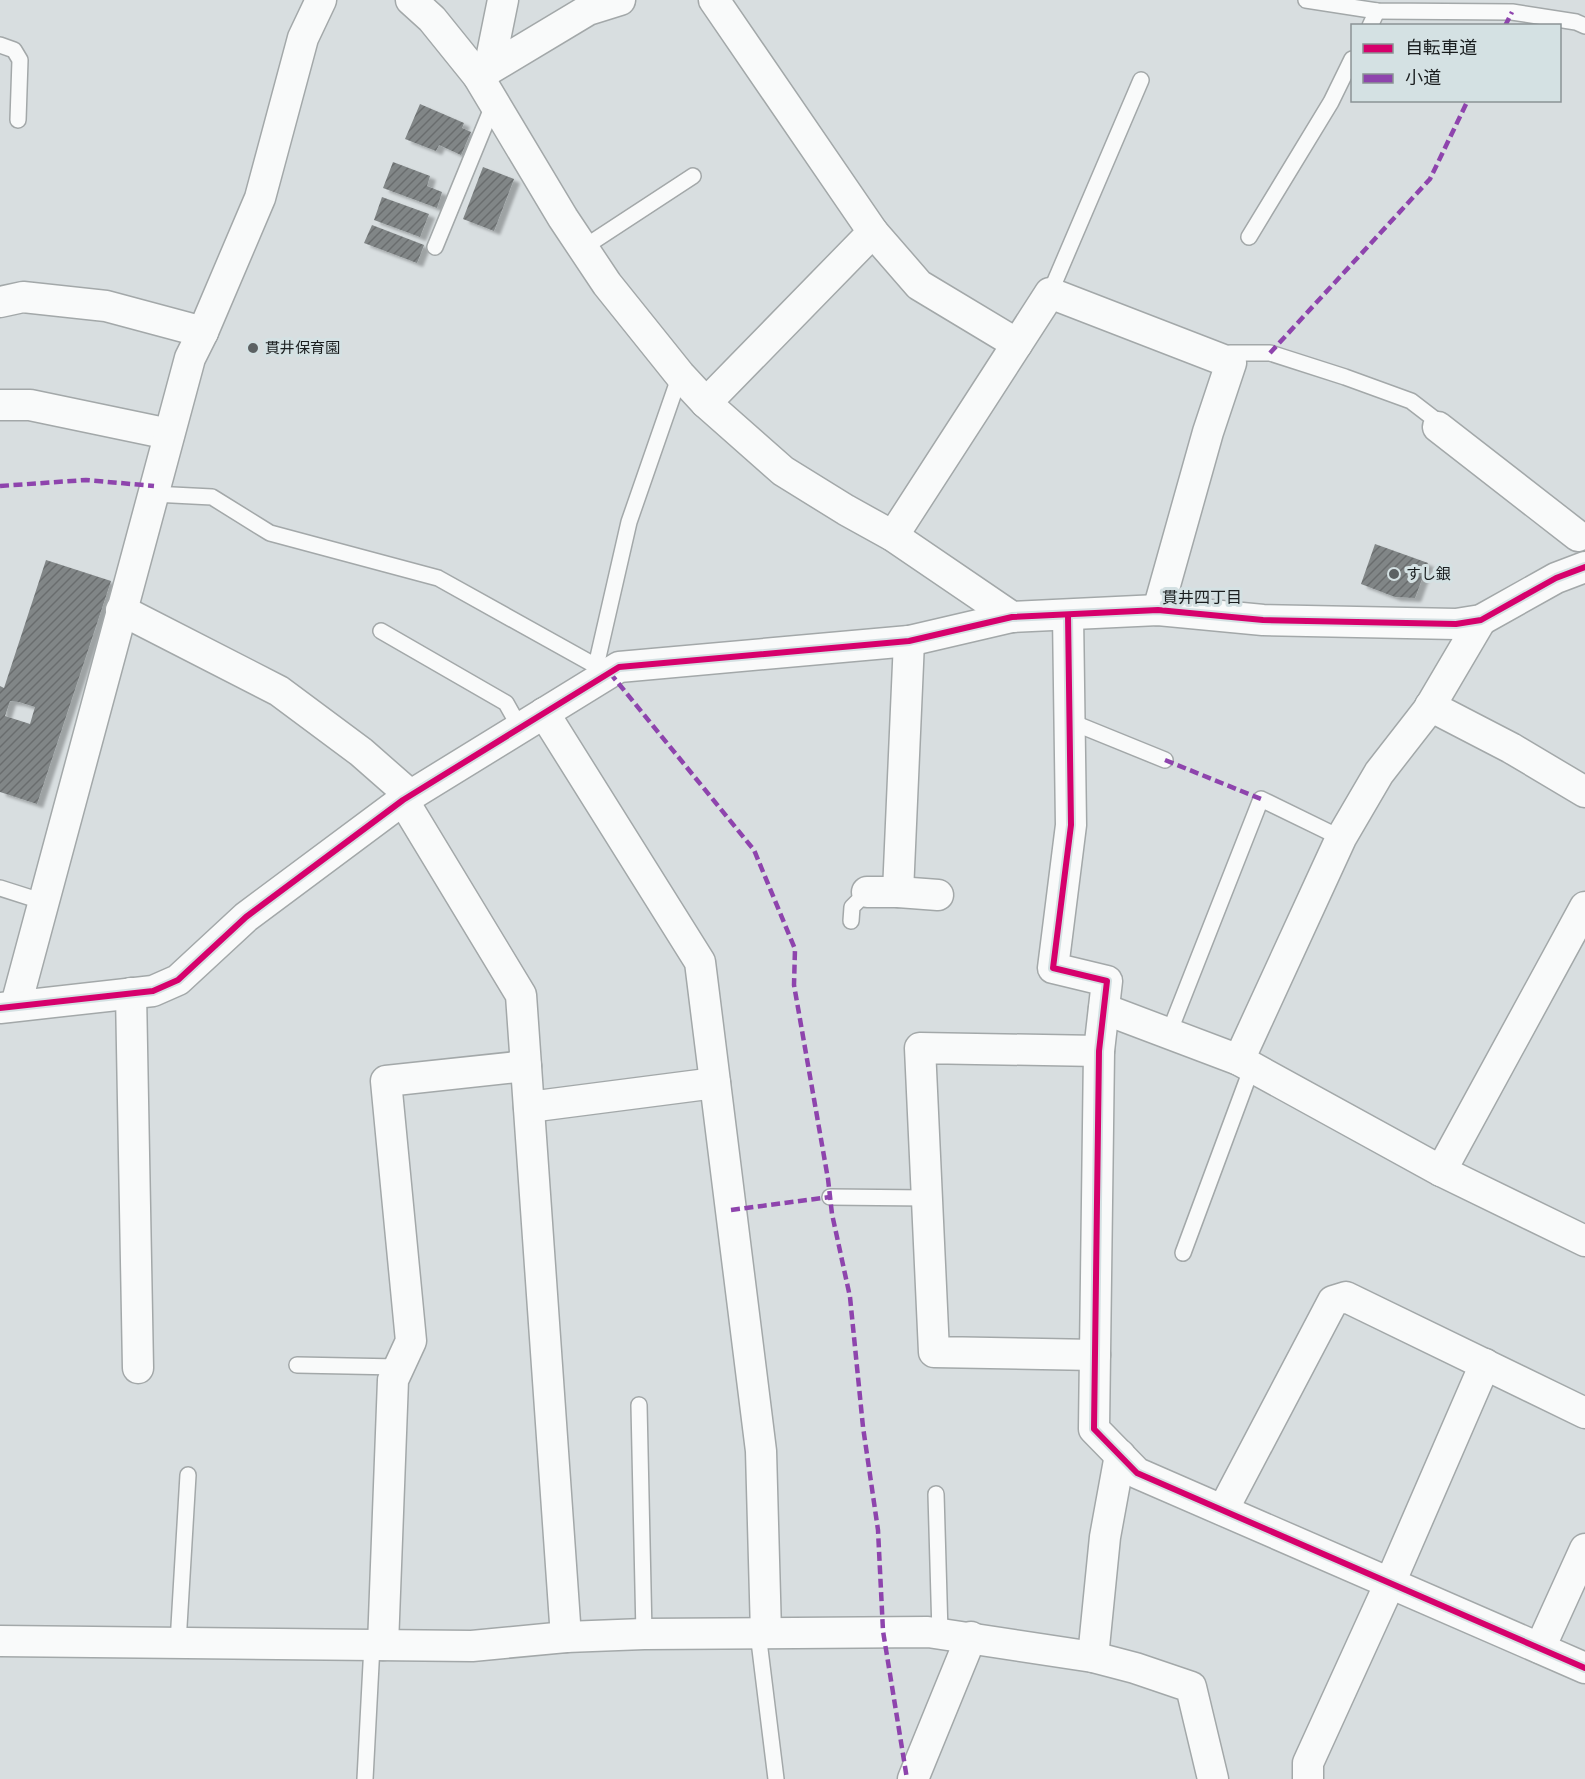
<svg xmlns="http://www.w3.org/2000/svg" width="1585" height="1779" font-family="Roboto,'Noto Sans JP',sans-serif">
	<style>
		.building { fill: url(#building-hatch); fill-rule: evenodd; filter: url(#shadow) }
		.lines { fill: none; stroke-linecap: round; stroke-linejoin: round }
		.service-casing { stroke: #a3a8a9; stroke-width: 18 }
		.minor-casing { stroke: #a3a8a9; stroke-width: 33 }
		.service { stroke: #f9fafa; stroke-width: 15 }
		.minor { stroke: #f9fafa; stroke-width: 30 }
		.quiet { stroke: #8e44ad; stroke-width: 4.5; stroke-dasharray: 9 4.5; stroke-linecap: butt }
		.cycleway-casing { stroke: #d4e1e3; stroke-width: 10 }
		.cycleway { stroke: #d6006c; stroke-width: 6 }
		.poi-dot { fill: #5c6163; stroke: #d4e1e3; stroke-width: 2 }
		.labels { text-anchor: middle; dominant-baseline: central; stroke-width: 6; stroke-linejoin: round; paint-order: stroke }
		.poi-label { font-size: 15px; fill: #1a1e1f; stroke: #d4e1e3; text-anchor: start }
		.neighbourhood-label { font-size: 16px; fill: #1a1e1f; stroke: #d4e1e3 }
	</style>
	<defs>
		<pattern id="building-hatch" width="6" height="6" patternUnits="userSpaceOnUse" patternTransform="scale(1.5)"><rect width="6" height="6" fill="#818687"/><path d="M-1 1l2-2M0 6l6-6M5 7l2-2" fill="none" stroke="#696d6e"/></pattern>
		<filter id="shadow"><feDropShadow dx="6" dy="4" stdDeviation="1.5" flood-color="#0004"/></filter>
	</defs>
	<rect width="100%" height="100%" fill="#d8dee0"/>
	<g class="building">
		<polygon points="420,104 464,123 462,128 471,132 461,155 439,145 436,151 405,139"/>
		<polygon points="393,162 430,176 427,186 442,192 437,208 383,188"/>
		<polygon points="483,167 514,179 494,231 463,219"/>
		<polygon points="382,197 429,214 420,237 374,220"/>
		<polygon points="372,225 424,245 417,263 364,243"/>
		<polygon points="1375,544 1428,563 1415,598 1395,597 1361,584"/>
		<path d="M46 560 111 581 37 804 0 792V686L4 688ZM10 701 19 702 35 707 30 724 5 716Z"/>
	</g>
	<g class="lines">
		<defs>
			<g id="service">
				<polyline points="1306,0 1377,11 1512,12 1576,22 1585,26"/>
				<polyline points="1370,26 1377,11"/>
				<polyline points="0,45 14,50 20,60 18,120"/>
				<polyline points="1249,237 1331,102 1352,59"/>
				<polyline points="435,247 494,103"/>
				<polyline points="583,248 693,176"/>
				<polyline points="1050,293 1141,80"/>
				<polyline points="1225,361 1230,353 1270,353 1345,377 1411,401 1437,421 1438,427"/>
				<polyline points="153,494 212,497 270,533 438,578 596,666 604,676"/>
				<polyline points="381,631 506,703 520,728"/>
				<polyline points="596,666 629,522 680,375"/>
				<polyline points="1069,721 1165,760"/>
				<polyline points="0,888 44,902"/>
				<polyline points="851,921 852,907 867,892"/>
				<polyline points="1169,1033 1261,799 1341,838"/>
				<polyline points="830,1197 927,1198"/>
				<polyline points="1183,1253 1252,1067"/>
				<polyline points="297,1365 398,1367"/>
				<polyline points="639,1405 644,1634"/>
				<polyline points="936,1494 940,1633"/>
				<polyline points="758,1633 776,1779"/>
				<polyline points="178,1643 188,1475"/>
				<polyline points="365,1779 372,1645"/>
			</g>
			<g id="minor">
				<polyline points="411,0 432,19 478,76 563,218 607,284 680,375 706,403 783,471 846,510 893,536 1012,617"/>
				<polyline points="489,69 503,0"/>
				<polyline points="478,76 588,10 620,0"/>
				<polyline points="873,232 919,285 1017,344"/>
				<polyline points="0,302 23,297 106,306 203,332"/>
				<polyline points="706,403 873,232 714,0"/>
				<polyline points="0,405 30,405 169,434"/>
				<polyline points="1438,427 1578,536"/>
				<polyline points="893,536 1050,293 1231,363 1208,432 1158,610"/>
				<polyline points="121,610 279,691 361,752 410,795"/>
				<polyline points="1068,615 1071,825 1053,968 1107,981 1099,1051 1094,1429 1137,1473 1585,1668"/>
				<polyline points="1430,706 1511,748 1585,792"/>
				<polyline points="544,713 700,962 761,1451 766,1633"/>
				<polyline points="403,800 521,995 566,1637"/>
				<polyline points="867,892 898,892 938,895"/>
				<polyline points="898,892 909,641"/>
				<polyline points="131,993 138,1368"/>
				<polyline points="16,1005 190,358 203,332 260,198 303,38 321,0"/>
				<polyline points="0,1008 153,991 178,980 246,917 403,800 619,667 909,641 1012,617 1158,610 1263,620 1456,624 1481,620 1556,578 1585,567"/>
				<polyline points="1104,1009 1239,1060 1441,1171 1585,1241"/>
				<polyline points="1239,1060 1341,838 1379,773 1428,710 1481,620"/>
				<polyline points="529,1107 715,1083"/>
				<polyline points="1441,1171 1585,907"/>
				<polyline points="1095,1355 934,1352 920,1048 1099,1051"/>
				<polyline points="1223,1510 1333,1301 1346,1297 1585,1413"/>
				<polyline points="0,1641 472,1646 566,1637 644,1634 928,1632 1093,1657 1135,1668 1191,1687 1213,1779"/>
				<polyline points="383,1645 393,1380 411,1341 386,1081 526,1066"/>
				<polyline points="1540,1648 1585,1549"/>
				<polyline points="1093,1657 1105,1537 1120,1455"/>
				<polyline points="913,1779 971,1637"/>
				<polyline points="1308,1779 1308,1763 1390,1583 1485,1364"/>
			</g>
		</defs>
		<use href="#service" class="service-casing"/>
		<use href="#minor" class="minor-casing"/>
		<use href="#service" class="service"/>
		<use href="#minor" class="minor"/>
		<g class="quiet">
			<polyline points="1505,26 1512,12"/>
			<polyline points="1270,353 1430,179 1468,100"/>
			<polyline points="0,486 86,480 154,486"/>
			<polyline points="610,673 754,850 795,949 794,985 828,1179 832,1214 850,1297 863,1427 878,1530 883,1631 907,1779"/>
			<polyline points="1165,760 1261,799"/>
			<polyline points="731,1210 830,1197"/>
		</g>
		<defs>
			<g id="cycleway">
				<polyline points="1068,615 1071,825 1053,968 1107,981 1099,1051 1094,1429 1137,1473 1585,1668"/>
				<polyline points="0,1008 153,991 178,980 246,917 403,800 619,667 909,641 1012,617 1158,610 1263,620 1456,624 1481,620 1556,578 1585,567"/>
			</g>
		</defs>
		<use href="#cycleway" class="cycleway-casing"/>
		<use href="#cycleway" class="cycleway"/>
	</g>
	<g class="poi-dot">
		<circle cx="253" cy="348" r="6"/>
		<circle cx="1394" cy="574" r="6"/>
	</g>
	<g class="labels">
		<g class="poi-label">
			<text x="265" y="348">貫井保育園</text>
			<text x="1406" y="574">すし銀</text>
		</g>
		<g class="neighbourhood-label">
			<text x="1202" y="597">貫井四丁目</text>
		</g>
	</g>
	<rect x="1351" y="24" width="210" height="78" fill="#d4e1e3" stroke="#8a9395" stroke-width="1.5"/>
	<rect x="1363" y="44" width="30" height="9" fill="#d6006c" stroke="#8a9395" stroke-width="1.5"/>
	<text x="1405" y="54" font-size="18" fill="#1a1e1f">自転車道</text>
	<rect x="1363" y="74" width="30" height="9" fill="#8e44ad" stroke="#8a9395" stroke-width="1.5"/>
	<text x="1405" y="84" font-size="18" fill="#1a1e1f">小道</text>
</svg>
